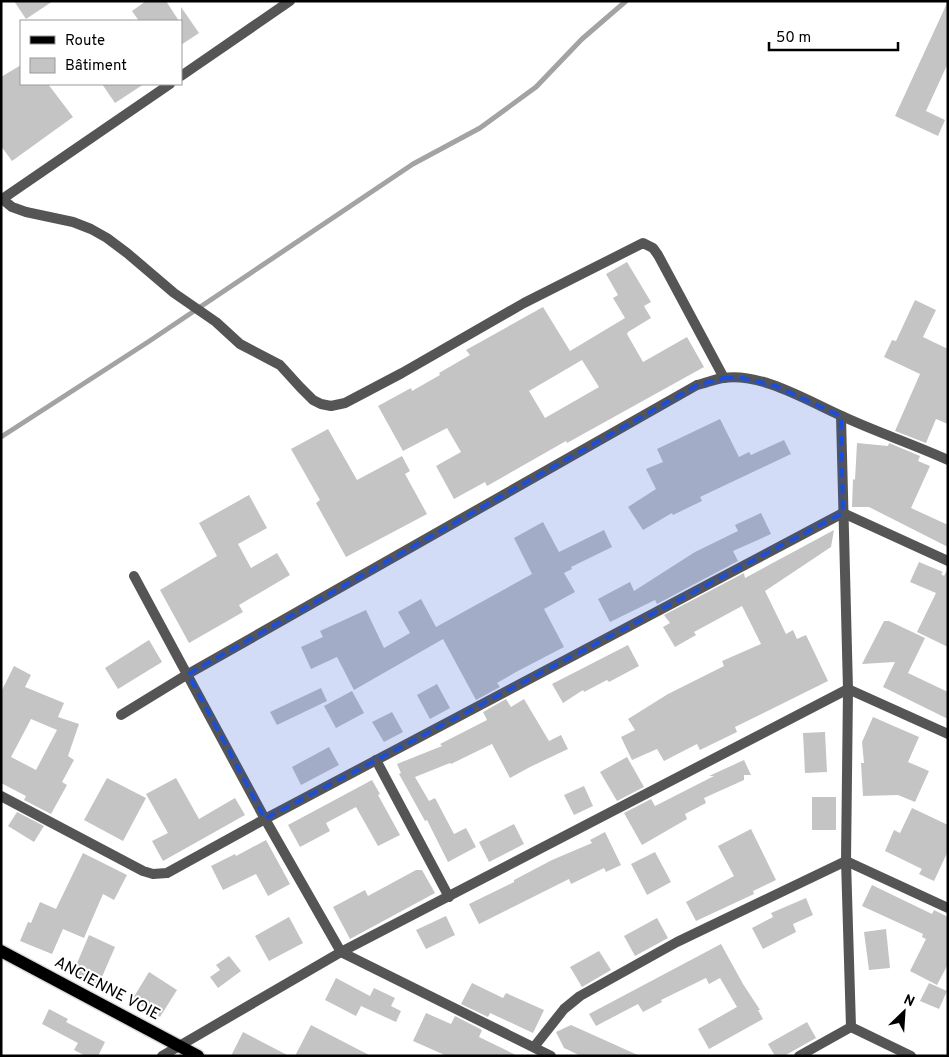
<svg xmlns="http://www.w3.org/2000/svg" width="949" height="1057" font-family="Overpass,sans-serif">
	<style>
		.lines { fill: none; stroke-linecap: round; stroke-linejoin: round }
		.stream { stroke: #a3a3a3; stroke-width: 5 }
		.building { fill: #c4c4c4; fill-rule: evenodd }
		.primary-casing { stroke: #dbdbdb; stroke-width: 15 }
		.minor { stroke: #555; stroke-width: 10 }
		.primary { stroke: #000; stroke-width: 12 }
		.marked { fill: #1d4ed8; fill-opacity: 0.2; stroke: #1d4ed8; stroke-width: 4; stroke-dasharray: 10 6; stroke-linejoin: round }
		.labels { text-anchor: middle; dominant-baseline: central; stroke-width: 4; stroke-linejoin: round; paint-order: stroke }
		.street-label { font-size: 16px; fill: #000; stroke: #fff }
	</style>
	<rect width="100%" height="100%" fill="#fff"/>
	<g class="lines">
		<polyline class="stream" points="1,437 148,342 413,164 480,128 536,87 582,39 626,1"/>
	</g>
	<g class="building">
		<polygon points="14,1 53,1 26,19"/>
		<polygon points="146,1 166,1 179,21 139,21 132,11"/>
		<polygon points="948,1 948,63 926,111 945,120 938,136 895,116"/>
		<polygon points="181,7 199,33 181,45"/>
		<polygon points="21,65 21,84 48,84 73,117 12,161 1,146 1,77"/>
		<polygon points="102,84 144,84 115,103"/>
		<path d="M627 262 651 302 644 306 651 318 628 332 627 334 643 362 687 337 704 367 567 443 566 441 487 486 485 482 454 499 436 466 461 452 447 428 403 451 378 406 411 388 412 391 440 375 439 373 470 355 466 350 543 307 570 351 625 318 613 298 618 295 606 274ZM582 360 599 387 545 418 529 391Z"/>
		<polygon points="915,300 936,310 923,337 948,349 948,424 936,419 926,443 895,431 920,374 884,357 892,340 896,341"/>
		<polygon points="720,419 739,457 749,452 751,455 784,440 791,454 700,497 702,501 673,515 672,513 643,530 628,507 656,489 646,469 663,462 657,449"/>
		<polygon points="328,429 357,480 402,456 410,471 405,474 427,514 346,557 316,503 320,500 291,449"/>
		<polygon points="857,443 888,446 889,443 920,456 918,461 930,466 911,508 948,525 948,547 869,507 852,507 853,479 855,480"/>
		<polygon points="249,495 267,528 238,544 251,568 277,553 290,575 239,605 243,612 189,643 160,590 217,556 199,523"/>
		<polygon points="761,513 771,534 733,551 738,561 657,604 655,600 610,622 598,599 630,582 634,591 695,552 738,531 735,525"/>
		<polygon points="543,522 559,552 604,530 612,547 571,567 572,569 564,573 575,592 544,609 564,647 516,672 497,683 500,687 476,700 443,639 354,690 337,657 311,669 301,647 323,637 320,631 366,610 384,648 410,633 398,612 421,599 436,627 532,574 514,538"/>
		<polygon points="834,530 831,547 765,591 786,634 793,630 797,639 806,635 828,681 735,727 737,732 700,750 697,744 664,761 657,749 632,760 621,737 635,730 628,719 668,694 724,666 722,661 761,644 742,606 694,632 696,635 675,647 663,627 670,623 664,615 744,573 745,578"/>
		<polygon points="919,562 943,572 941,574 944,576 948,568 948,647 917,632 936,593 910,582"/>
		<polygon points="884,621 889,621 925,638 908,673 948,692 948,719 883,687 895,662 862,664"/>
		<polygon points="149,640 162,662 118,689 105,668"/>
		<polygon points="628,645 639,666 609,682 607,680 584,692 583,690 563,703 552,684"/>
		<path d="M14 666 31 675 25 687 64 703 58 717 79 724 68 756 74 760 62 782 67 785 51 814 24 800 26 796 1 783V692ZM31 719 57 730 36 770 11 757Z"/>
		<polygon points="437,684 450,708 430,719 417,695"/>
		<polygon points="321,688 327,701 277,725 270,712"/>
		<polygon points="352,691 364,713 336,728 324,706"/>
		<polygon points="506,699 511,707 524,699 549,741 561,735 568,749 530,767 510,778 492,744 451,764 450,763 415,777 429,801 435,798 454,834 466,828 476,847 448,862 427,820 425,821 399,774 401,773 397,764 442,746 440,744 487,720 483,712"/>
		<polygon points="392,712 403,732 384,742 372,722"/>
		<polygon points="873,717 919,737 908,762 929,771 915,802 898,795 863,796 861,763 864,763 862,742"/>
		<polygon points="825,732 827,772 805,773 803,733"/>
		<polygon points="329,747 339,765 301,785 292,767"/>
		<polygon points="627,757 644,787 617,801 600,772"/>
		<polygon points="744,760 751,775 744,775 744,780 704,798 706,803 685,814 687,819 642,845 624,813 651,799 655,806 714,776 709,776"/>
		<polygon points="107,778 146,798 123,841 84,820"/>
		<polygon points="176,778 199,819 235,798 245,815 163,861 152,841 168,833 146,794"/>
		<polygon points="372,780 380,794 378,795 400,835 378,846 356,807 326,823 330,831 300,847 288,825"/>
		<polygon points="584,786 593,806 574,815 564,795"/>
		<rect x="812" y="797" width="24" height="33"/>
		<polygon points="912,808 948,825 948,851 934,881 919,874 922,869 885,851 894,830 900,833"/>
		<polygon points="17,812 44,826 34,842 8,826"/>
		<polygon points="514,824 524,844 489,862 479,842"/>
		<polygon points="751,829 776,880 753,891 754,894 696,921 686,902 734,876 718,846"/>
		<polygon points="605,832 621,865 606,872 604,868 571,884 569,879 479,924 469,904 514,882 514,880 552,860 592,843 590,840"/>
		<polygon points="266,840 290,884 268,896 256,874 223,890 211,866 235,854 236,856"/>
		<polygon points="655,852 671,882 647,895 631,864"/>
		<polygon points="83,853 127,875 114,900 103,894 84,938 63,929 52,954 20,941 28,922 31,923 40,902 56,909"/>
		<polygon points="416,870 422,870 435,893 350,939 333,907 365,890 368,896"/>
		<polygon points="872,885 932,914 934,910 948,917 948,964 937,985 910,971 926,939 922,937 923,934 862,906"/>
		<polygon points="806,898 813,915 793,924 796,932 763,949 752,928 773,917 771,913"/>
		<polygon points="446,916 455,935 426,949 416,930"/>
		<polygon points="289,917 303,943 269,961 255,936"/>
		<polygon points="657,918 668,938 635,956 624,936"/>
		<polygon points="886,929 890,968 869,970 864,932"/>
		<polygon points="89,935 115,947 98,986 72,975"/>
		<polygon points="721,944 743,984 760,1010 758,1010 763,1019 709,1049 698,1029 737,1007 720,978 709,984 706,978 661,1000 662,1002 643,1012 638,1004 596,1026 589,1014"/>
		<polygon points="599,951 611,970 582,987 570,967"/>
		<polygon points="229,956 241,971 218,988 210,977 220,970 216,965"/>
		<polygon points="149,972 177,990 160,1017 132,1000"/>
		<polygon points="336,978 370,996 374,988 395,998 391,1006 401,1011 396,1022 361,1006 356,1016 325,1000"/>
		<polygon points="472,983 503,998 506,993 544,1010 533,1033 490,1013 488,1017 461,1004"/>
		<polygon points="929,983 947,991 939,1009 920,1001"/>
		<polygon points="49,1009 68,1019 66,1022 105,1042 98,1056 86,1056 74,1050 78,1043 42,1024"/>
		<polygon points="426,1013 451,1024 455,1016 482,1030 479,1037 518,1056 447,1056 413,1041"/>
		<polygon points="807,1022 816,1038 784,1056 775,1056 768,1044"/>
		<polygon points="311,1025 371,1056 295,1056"/>
		<polygon points="571,1025 640,1056 581,1056 564,1048 556,1032"/>
		<polygon points="243,1032 289,1056 231,1056"/>
	</g>
	<g class="lines">
		<defs>
			<polyline id="primary" points="1,951 198,1056"/>
		</defs>
		<use href="#primary" class="primary-casing"/>
		<g class="minor">
			<polyline points="181,76 290,1"/>
			<polyline points="2,199 12,207 26,212 73,222 91,229 107,238 127,253 174,293 216,322 240,344 280,365 300,387 313,400 321,404 331,406 345,403 402,373 524,303 643,243 653,248 658,255 724,378"/>
			<polyline points="1,200 170,84"/>
			<polyline points="841,416 848,689 846,861 851,1027"/>
			<polyline points="134,576 265,819 341,952 551,1056"/>
			<path d="M121 715 188 674 697 385C706 383 715 379 723 378 761 372 808 401 842 416 876 432 913 444 948 460"/>
			<polyline points="376,760 449,897"/>
			<polyline points="1,796 143,871 153,874 167,873 265,819 843,513 948,561"/>
			<polyline points="851,1027 911,1056"/>
			<polyline points="534,1047 564,1009 580,996 677,942 846,861 948,908"/>
			<polyline points="162,1056 341,952 848,689 948,734"/>
			<polyline points="799,1056 851,1027"/>
		</g>
		<use href="#primary" class="primary"/>
	</g>
	<path class="marked" d="M724 378H743L776 386 841 416 843 513 265 819 188 674 697 385Z"/>
	<g class="labels">
		<g class="street-label">
			<text transform="translate(107 989) rotate(28)">ANCIENNE VOIE</text>
		</g>
	</g>
	<rect width="949" height="1057" fill="none" stroke="#000000" stroke-width="5"/>
	<rect x="20" y="20" width="162" height="65" fill="#ffffff" stroke="#999999"/>
	<rect x="30" y="36" width="25" height="8" fill="#000000" stroke="#999999"/>
	<text x="65" y="45" font-size="15" fill="#000000">Route</text>
	<rect x="30" y="58" width="25" height="15" fill="#c4c4c4" stroke="#999999"/>
	<text x="65" y="70" font-size="15" fill="#000000">Bâtiment</text>
	<g transform="translate(904 1012) rotate(25)" stroke="#ffffff" stroke-width="4" paint-order="stroke">
	<path d="M0-4L9 19L0 12L-9 19Z" fill="#000000"/>
	<text y="-8" font-size="14" font-weight="bold" text-anchor="middle" fill="#000000">N</text>
	</g>
	<path d="M769 42v8h129v-8" fill="none" stroke="#000000" stroke-width="2.5"/>
	<text x="776" y="42" font-size="15" fill="#000000" stroke="#ffffff" stroke-width="4" paint-order="stroke">50 m</text>
</svg>
